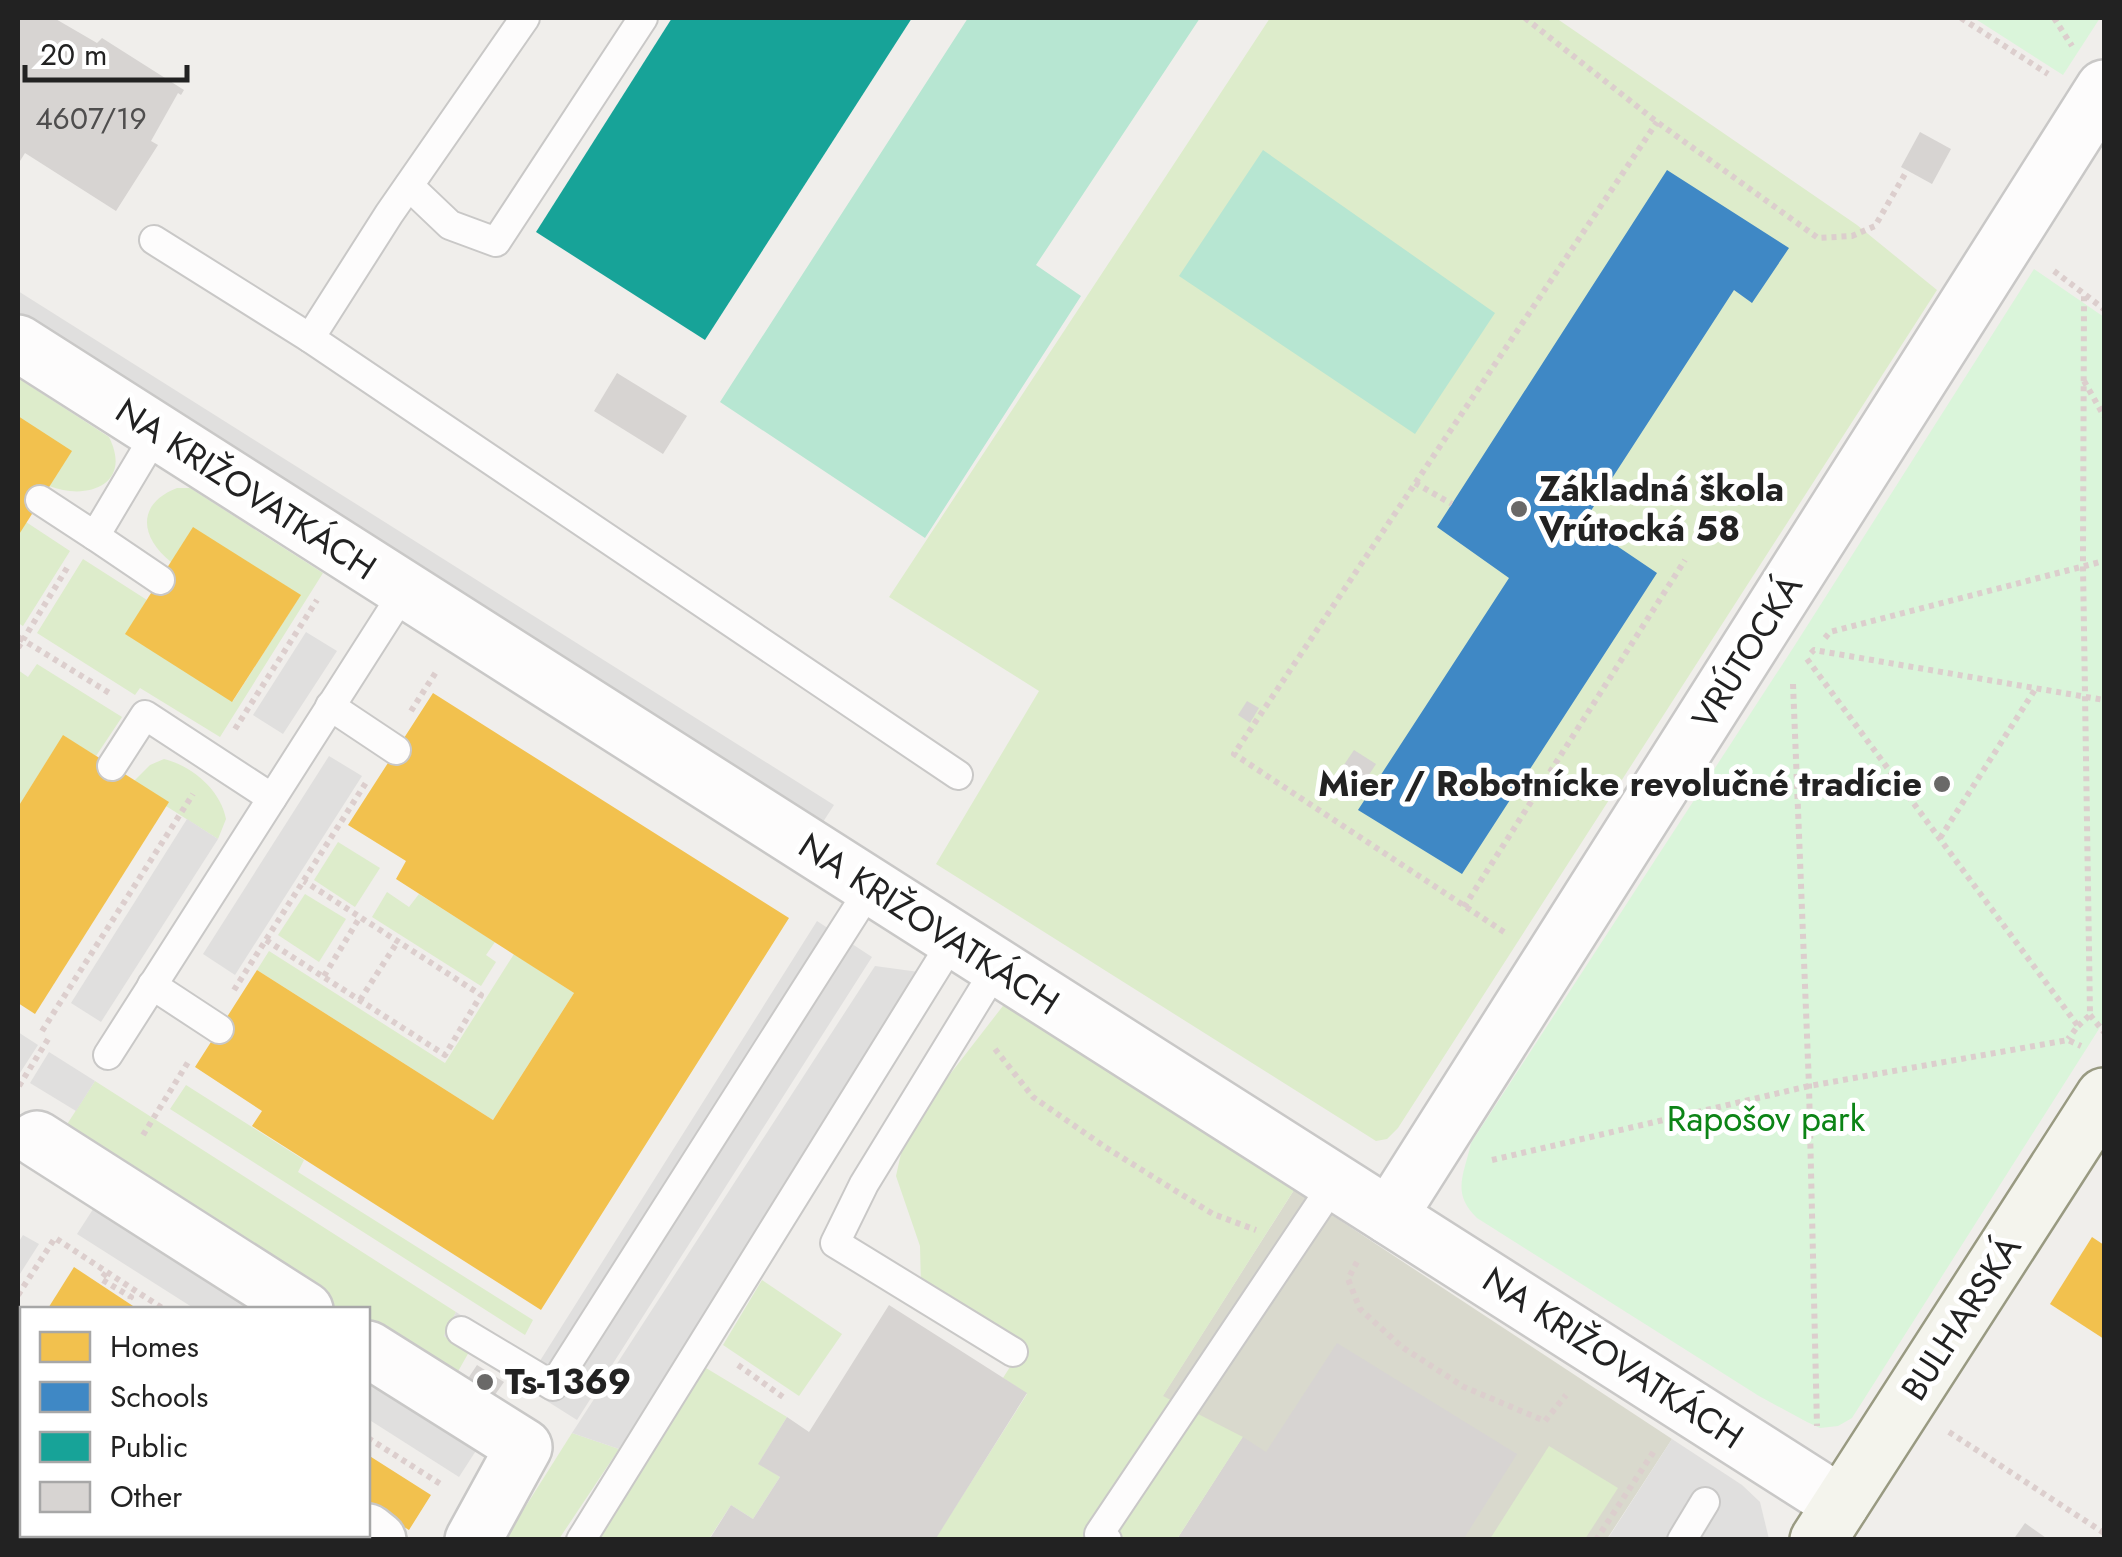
<svg xmlns="http://www.w3.org/2000/svg" width="2122" height="1557" font-family="Jost,sans-serif">
	<style>
		.construction { fill: #d9d9cd }
		.grass { fill: #ddeccb }
		.park { fill: #daf5da }
		.pitch { fill: #b7e6d2 }
		.parking { fill: #e0dfde }
		.homes { fill: #f2c14e }
		.schools { fill: #3f88c5 }
		.public { fill: #17a398 }
		.building { fill: #d7d4d2 }
		.lines { fill: none; stroke-linecap: round; stroke-linejoin: round }
		.lane-casing { stroke: #c9c8c7; stroke-width: 32 }
		.street-casing { stroke: #c9c8c7; stroke-width: 60 }
		.secondary-casing { stroke: #999a82; stroke-width: 60 }
		.path { stroke: #dccecd; stroke-width: 6; stroke-dasharray: 5 5; stroke-linecap: butt }
		.lane { stroke: #fdfcfc; stroke-width: 28 }
		.street { stroke: #fdfcfc; stroke-width: 55 }
		.secondary { stroke: #f4f4ed; stroke-width: 55 }
		.poi-dot { fill: #6a6968; stroke: #fff; stroke-width: 4 }
		.labels { text-anchor: middle; dominant-baseline: central; stroke-width: 10; stroke-linejoin: round; paint-order: stroke }
		.number-label { font-size: 30px; fill: #4f4e4e }
		.street-label { font-size: 35px; fill: #222; stroke: #fff }
		.poi-label { font-size: 35px; font-weight: bold; fill: #222; stroke: #fff; text-anchor: start }
		.park-label { font-size: 35px; fill: #0c8416; stroke: #fff }
	</style>
	<rect width="100%" height="100%" fill="#f0eeeb"/>
	<polygon class="construction" points="1294,1190 1672,1439 1607,1539 1177,1539 1242,1438 1162,1397"/>
	<g class="grass">
		<polygon points="1270,18 1556,18 1857,225 1937,290 1398,1128 1387,1139 1376,1141 936,864 1039,691 889,597"/>
		<path d="M18 378 109 437C133 485 87 501 49 486L26 522 70 551 23 626 18 623Z"/>
		<path d="M177 488H190L323 573 220 737 140 688 135 695 37 633 83 559 147 600 126 634 233 701 300 596 171 562C140 537 136 504 177 488Z"/>
		<polygon points="37,664 122,717 96,756 63,736 18,807 18,670 28,677"/>
		<path d="M164 759C193 766 221 791 226 819L218 839 166 806 168 802 134 781 150 765Z"/>
		<polygon points="338,842 380,868 355,907 314,880"/>
		<polygon points="387,892 409,907 419,894 495,942 486,955 496,962 481,986 372,917"/>
		<polygon points="305,894 346,919 319,962 278,935"/>
		<polygon points="269,951 445,1063 514,954 574,993 493,1120 257,970"/>
		<polygon points="1006,1002 1294,1190 1163,1396 1243,1437 1177,1539 935,1539 1027,1394 1003,1378 1022,1348 921,1285 920,1246 896,1176 906,1131"/>
		<polygon points="95,1081 456,1312 444,1336 469,1352 452,1382 368,1328 368,1310 339,1309 62,1132"/>
		<polygon points="186,1085 304,1160 298,1172 533,1320 525,1335 170,1109"/>
		<polygon points="762,1280 842,1334 799,1396 723,1345"/>
		<polygon points="706,1368 787,1417 759,1463 780,1477 753,1519 731,1505 709,1539 595,1540"/>
		<polygon points="572,1433 619,1449 559,1539 505,1539"/>
		<polygon points="1549,1446 1618,1488 1585,1539 1490,1539"/>
	</g>
	<g class="park">
		<polygon points="1974,18 2100,18 2063,75"/>
		<path d="M2034 269 2104 317V1021L1852 1418 1838 1426 1820 1428 1807 1422 1759 1396 1477 1218C1451 1193 1464 1175 1471 1143L1795 645Z"/>
	</g>
	<g class="pitch">
		<polygon points="968,18 1200,18 1036,265 1081,296 925,538 720,402"/>
		<polygon points="1263,150 1495,313 1415,434 1179,276"/>
	</g>
	<g class="parking">
		<polygon points="18,291 834,805 823,822 18,315"/>
		<polygon points="306,632 337,651 283,734 253,715"/>
		<polygon points="329,756 362,776 235,975 203,954"/>
		<polygon points="187,819 218,839 101,1022 71,1003"/>
		<polygon points="817,921 872,957 577,1420 444,1336 456,1312 538,1364"/>
		<polygon points="875,966 919,972 920,981 619,1449 572,1433"/>
		<polygon points="18,1032 38,1045 18,1076"/>
		<polygon points="49,1052 95,1081 76,1111 30,1083"/>
		<polygon points="97,1203 264,1309 195,1309 77,1234"/>
		<polygon points="23,1235 39,1244 18,1277 18,1243"/>
		<polygon points="368,1375 479,1446 459,1477 368,1419"/>
		<polygon points="1672,1439 1742,1485 1760,1502 1769,1539 1607,1540"/>
	</g>
	<g class="homes">
		<polygon points="18,416 72,451 18,536"/>
		<polygon points="193,527 301,595 232,702 125,634"/>
		<polygon points="433,693 789,918 541,1310 252,1126 262,1111 195,1067 257,970 493,1120 574,993 396,879 406,861 348,825"/>
		<polygon points="63,735 169,802 35,1014 18,1003 18,807"/>
		<polygon points="2092,1237 2104,1245 2104,1339 2050,1304"/>
		<polygon points="74,1267 127,1302 139,1310 47,1310"/>
		<polygon points="22,1347 22,1405 18,1402 18,1355"/>
		<polygon points="368,1455 431,1495 409,1530 380,1512 368,1532"/>
		<polygon points="224,1534 366,1534 363,1540 232,1540"/>
	</g>
	<polygon class="schools" points="1667,170 1789,248 1752,303 1734,290 1583,523 1657,573 1462,874 1358,810 1509,578 1437,527"/>
	<polygon class="public" points="672,18 912,18 705,340 536,232"/>
	<g class="building">
		<polygon points="18,18 54,18 97,43 102,38 184,90 181,95 178,93 151,141 158,145 116,211 25,153 20,161 18,159"/>
		<polygon points="1920,132 1951,149 1932,184 1901,167"/>
		<polygon points="617,373 687,416 663,454 594,411"/>
		<polygon points="1247,701 1259,708 1250,723 1238,715"/>
		<polygon points="1354,750 1376,764 1352,801 1329,787"/>
		<polygon points="889,1305 1027,1393 935,1540 709,1540 731,1505 753,1519 780,1477 758,1464 787,1417 809,1432"/>
		<polygon points="1337,1343 1517,1454 1463,1540 1177,1540 1243,1437 1266,1452"/>
		<polygon points="477,1365 504,1382 492,1399 465,1383"/>
		<polygon points="2025,1523 2049,1540 2013,1540"/>
	</g>
	<g class="lines">
		<defs>
			<g id="lane">
				<polyline points="525,18 389,214 310,338 958,775"/>
				<polyline points="409,186 450,225 496,242 643,18"/>
				<polyline points="154,240 310,338"/>
				<polyline points="40,500 95,536 157,432"/>
				<polyline points="95,536 160,580"/>
				<polyline points="330,706 396,750"/>
				<polyline points="112,766 145,715 272,798"/>
				<polyline points="997,967 864,1184 835,1243 1013,1352"/>
				<polyline points="152,985 219,1029"/>
				<polyline points="108,1055 405,590"/>
				<polyline points="461,1331 553,1386 871,887"/>
				<polyline points="581,1540 954,939"/>
				<polyline points="1107,1540 1099,1534 1335,1182"/>
				<polyline points="1682,1540 1705,1502"/>
			</g>
			<g id="street">
				<polyline points="18,343 1841,1504"/>
				<polyline points="37,1139 305,1310"/>
				<polyline points="1389,1216 2104,88"/>
				<polyline points="368,1349 524,1447 473,1540"/>
				<polyline points="368,1532 378,1540"/>
			</g>
			<polyline id="secondary" points="1818,1540 2104,1096"/>
		</defs>
		<use href="#lane" class="lane-casing"/>
		<use href="#street" class="street-casing"/>
		<use href="#secondary" class="secondary-casing"/>
		<g class="path">
			<polyline points="1525,18 1657,122 1818,238 1852,236 1875,226 1905,174"/>
			<polyline points="1961,18 2048,74"/>
			<polyline points="2054,18 2072,46"/>
			<polyline points="2054,271 2104,309"/>
			<polyline points="2084,381 2104,416"/>
			<polyline points="1415,483 1452,504"/>
			<polyline points="1615,544 1650,515"/>
			<polyline points="67,568 23,640 111,694"/>
			<polyline points="18,637 23,640 18,648"/>
			<polyline points="1825,638 1830,632 2104,561"/>
			<polyline points="1811,653 1814,650 2104,700"/>
			<polyline points="1807,659 2078,1026 2068,1039"/>
			<polyline points="1793,684 1809,1086 1817,1426"/>
			<polyline points="411,711 436,672"/>
			<polyline points="235,729 317,600"/>
			<polyline points="1940,838 2036,688"/>
			<polyline points="1464,907 1685,560"/>
			<polyline points="1504,932 1234,754 1657,122"/>
			<polyline points="266,940 445,1055 481,995 304,881"/>
			<polyline points="324,976 360,917"/>
			<polyline points="234,990 367,781"/>
			<polyline points="360,1000 398,941"/>
			<polyline points="2090,1015 2104,1032"/>
			<polyline points="2078,1026 2090,1015 2083,566 2084,295"/>
			<polyline points="42,1031 193,794"/>
			<polyline points="995,1049 1033,1097 1105,1147 1213,1214 1256,1230"/>
			<polyline points="19,1086 50,1036"/>
			<polyline points="143,1135 190,1059"/>
			<polyline points="1492,1160 1809,1086 2068,1040 2081,1046"/>
			<polyline points="1357,1262 1348,1279 1360,1309 1402,1347 1464,1387 1545,1421 1566,1395"/>
			<polyline points="106,1273 101,1279 131,1297 127,1302"/>
			<polyline points="18,1295 55,1238 165,1310"/>
			<polyline points="738,1365 783,1397"/>
			<polyline points="1949,1432 2104,1533"/>
			<polyline points="368,1438 442,1485"/>
			<polyline points="18,1458 22,1456"/>
			<polyline points="213,1534 221,1540"/>
			<polyline points="1596,1540 1656,1448"/>
		</g>
		<use href="#lane" class="lane"/>
		<use href="#street" class="street"/>
		<use href="#secondary" class="secondary"/>
	</g>
	<g class="poi-dot">
		<circle cx="1519" cy="509" r="10"/>
		<circle cx="1942" cy="784" r="10"/>
		<circle cx="485" cy="1382" r="10"/>
	</g>
	<g class="labels">
		<g class="number-label">
			<text x="91" y="118">4607/19</text>
		</g>
		<g class="street-label">
			<text transform="translate(246 489) rotate(33)">NA KRIŽOVATKÁCH</text>
			<text transform="translate(1747 652) rotate(-58)">VRÚTOCKÁ</text>
			<text transform="translate(929 924) rotate(33)">NA KRIŽOVATKÁCH</text>
			<text transform="translate(1961 1318) rotate(-57)">BULHARSKÁ</text>
			<text transform="translate(1613 1358) rotate(33)">NA KRIŽOVATKÁCH</text>
		</g>
		<g class="poi-label">
			<text x="1539" y="489">Základná škola<tspan x="1539" dy="40">Vrútocká 58</tspan></text>
			<text x="1922" y="784" text-anchor="end">Mier / Robotnícke revolučné tradície</text>
			<text x="505" y="1382">Ts-1369</text>
		</g>
		<g class="park-label">
			<text x="1766" y="1119">Rapošov park</text>
		</g>
	</g>
	<rect width="2122" height="1557" fill="none" stroke="#222222" stroke-width="40"/>
	<rect x="20" y="1307" width="350" height="230" fill="#ffffff" stroke="#a7a7a7" stroke-width="2.5"/>
	<rect x="40" y="1332" width="50" height="30" fill="#f2c14e" stroke="#a7a7a7" stroke-width="2.5"/>
	<text x="110" y="1357" font-size="30" fill="#222222">Homes</text>
	<rect x="40" y="1382" width="50" height="30" fill="#3f88c5" stroke="#a7a7a7" stroke-width="2.5"/>
	<text x="110" y="1407" font-size="30" fill="#222222">Schools</text>
	<rect x="40" y="1432" width="50" height="30" fill="#17a398" stroke="#a7a7a7" stroke-width="2.5"/>
	<text x="110" y="1457" font-size="30" fill="#222222">Public</text>
	<rect x="40" y="1482" width="50" height="30" fill="#d7d4d2" stroke="#a7a7a7" stroke-width="2.5"/>
	<text x="110" y="1507" font-size="30" fill="#222222">Other</text>
	<path d="M25 65v15h162v-15" fill="none" stroke="#222222" stroke-width="5"/>
	<text x="40" y="65" font-size="30" fill="#222222" stroke="#ffffff" stroke-width="8" paint-order="stroke">20 m</text>
</svg>
